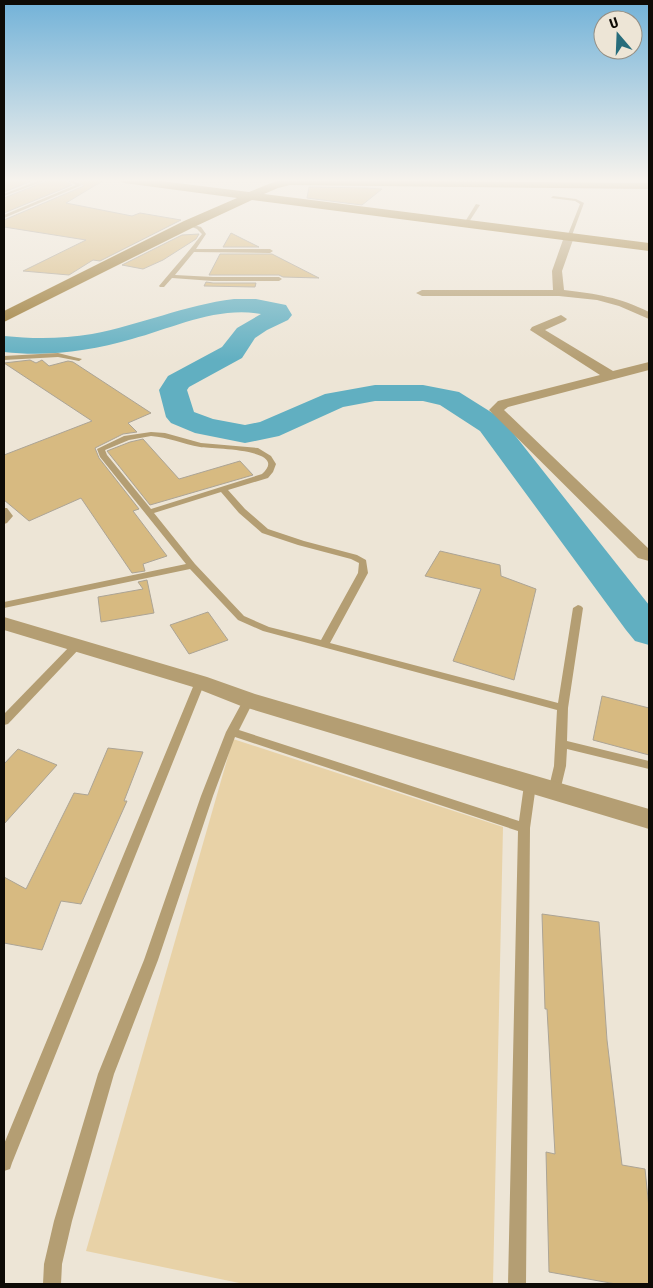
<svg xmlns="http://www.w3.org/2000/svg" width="653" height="1288" font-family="'Fira Sans Condensed',sans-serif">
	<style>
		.green { fill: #e8d2a7 }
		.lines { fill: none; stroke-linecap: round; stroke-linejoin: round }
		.river { fill: #61afc1; fill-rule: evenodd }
		.building { fill: #d7ba81; stroke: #aca495 }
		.lane { fill: #b49e73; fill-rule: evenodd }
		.street { fill: #b49e73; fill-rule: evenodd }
		.secondary { fill: #9b7a35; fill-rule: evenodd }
	</style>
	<rect width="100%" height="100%" fill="#ede5d6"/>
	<polygon class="green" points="233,739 503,827 493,1284 244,1284 86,1251"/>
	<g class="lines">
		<path class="river" d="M234 299H256L286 305 292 315 288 320 267 330 255 338 242 358 189 387 187 390 194 412 213 419 245 425 260 422 325 394 375 385H423L459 392 502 419 649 605V645L635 641 626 630 480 431 440 405 423 401H375L343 407 279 436 245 443 195 433 171 423 166 417 159 390 168 376 222 347 237 328 261 314C217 306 173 328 132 339 90 351 47 357 4 352V336C33 339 63 339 92 334 140 325 185 305 234 299Z"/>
	</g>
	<g class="building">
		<polygon points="4,180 34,180 4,192"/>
		<polygon points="49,180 64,180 72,185 4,213 4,198"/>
		<polygon points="77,180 104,180 66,203 132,216 140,213 181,220 100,261 93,260 69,275 23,271 86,240 4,227 4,220 84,186"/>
		<polygon points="309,187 366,188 382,189 362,205 307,198"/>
		<polygon points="231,233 259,247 223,247"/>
		<polygon points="199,234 196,239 163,260 143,269 122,265 182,235"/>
		<polygon points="220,254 272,254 319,278 283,277 279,275 209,275"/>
		<polygon points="206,282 213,283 256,283 255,287 204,286"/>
		<polygon points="30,360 36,363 42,360 49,366 68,361 73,362 151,413 128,423 137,432 123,434 95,448 99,458 139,509 133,511 167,556 143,564 145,571 132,573 81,498 29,521 4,500 4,455 92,421 4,363"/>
		<polygon points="143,439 179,479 240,461 253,475 150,505 107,451 130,442"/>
		<polygon points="440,551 500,565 501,576 536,589 514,680 453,661 481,589 425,576"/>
		<polygon points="147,580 154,613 101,622 98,597 143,589 138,582"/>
		<polygon points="208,612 228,640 189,654 170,625"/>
		<polygon points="602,696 649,708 649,755 593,740"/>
		<polygon points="108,748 143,752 124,801 127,801 81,904 61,901 42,950 4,943 4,877 26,889 74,793 88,795"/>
		<polygon points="18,749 57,765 4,824 4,764"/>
		<polygon points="542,914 599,922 607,1040 622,1165 645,1169 649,1208 649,1284 616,1284 549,1272 546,1152 555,1154 547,1009 545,1009"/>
	</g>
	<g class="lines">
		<g class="lane">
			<polygon points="40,180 47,180 4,196 4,194"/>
			<polygon points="66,180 72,180 82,185 4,218 4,215 76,185"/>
			<polygon points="553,196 576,199 584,203 571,238 567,237 580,204 575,201 551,198"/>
			<polygon points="476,204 480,205 467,225 463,225"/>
			<path d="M187 223 201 227 206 234 196 249H270L273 251 270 253 194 252 175 275 213 277H279L282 279 279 281H213L172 278 164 287H160L159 286C173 269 188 253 202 234L197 229 187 225Z"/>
			<polygon points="58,353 82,359 79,361 58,357 4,360 4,356"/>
			<path d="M151 432 165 433 201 443 258 448 271 456 276 464 273 472 268 478 228 490 245 509 268 529 304 541 357 555 366 560 368 573 330 643 558 703 573 608 578 605 581 606 583 608 568 708 567 741 649 761V769L567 749 566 766 560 791 558 794 554 796 550 794 548 791 554 766 557 710 263 631 238 620 190 569 4 608V602L186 564 100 457 97 449 124 436ZM151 436C168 437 183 444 200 447 210 449 291 448 262 474L151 509 107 455 105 450 129 440ZM221 492 239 513 262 533 298 545 351 559 359 563 358 573 321 640 269 627 244 616 195 564 154 513Z"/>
			<polygon points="4,508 7,508 13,516 7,523 4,524"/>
			<polygon points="76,643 81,646 80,648 8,724 4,725 4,714 72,644"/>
			<polygon points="200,678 204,679 205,682 12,1163 10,1169 4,1171 4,1144 195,682 196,679"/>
			<polygon points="249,696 253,697 254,700 239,730 519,821 524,785 526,782 530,780 534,782 536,785 530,828 526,1284 508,1284 518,831 235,737 213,796 158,960 114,1074 72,1221 62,1264 61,1284 43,1284 44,1264 54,1221 98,1074 144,960 201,796 226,732 245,697"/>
		</g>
		<g class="street">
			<path d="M569 234 574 237 562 271 564 290C597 294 619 297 649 312V319L619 306 597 300 559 296H422L416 293 422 290H553L552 271 564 237Z"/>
			<polygon points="561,315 567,319 565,321 545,330 613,371 649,362 649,370 508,407 504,410 649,549 649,561 638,558 489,410 498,401 600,375 530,330 532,327"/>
			<polygon points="4,617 207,677 255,694 649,809 649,829 241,706 193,687 4,630"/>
		</g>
		<polygon class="secondary" points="119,180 153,180 249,192 271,183 281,180 649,183 649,189 290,185 278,188 264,194 649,243 649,251 252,200 194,227 4,322 4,311 184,221 237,198 124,183"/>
	</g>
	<linearGradient id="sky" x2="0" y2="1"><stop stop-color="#72b2d8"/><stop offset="0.5" stop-color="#f7f3ed"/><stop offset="1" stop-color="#f7f3ed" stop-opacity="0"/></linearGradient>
	<rect width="653" height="361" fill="url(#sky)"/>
	<rect width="653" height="1288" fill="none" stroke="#0e0b06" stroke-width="10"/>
	<g transform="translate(618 35) rotate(341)"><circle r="24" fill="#ede5d6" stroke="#948e83"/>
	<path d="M0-4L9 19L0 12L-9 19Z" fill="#276c7b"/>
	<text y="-8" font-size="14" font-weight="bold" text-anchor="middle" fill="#0e0b06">U</text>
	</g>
</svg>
